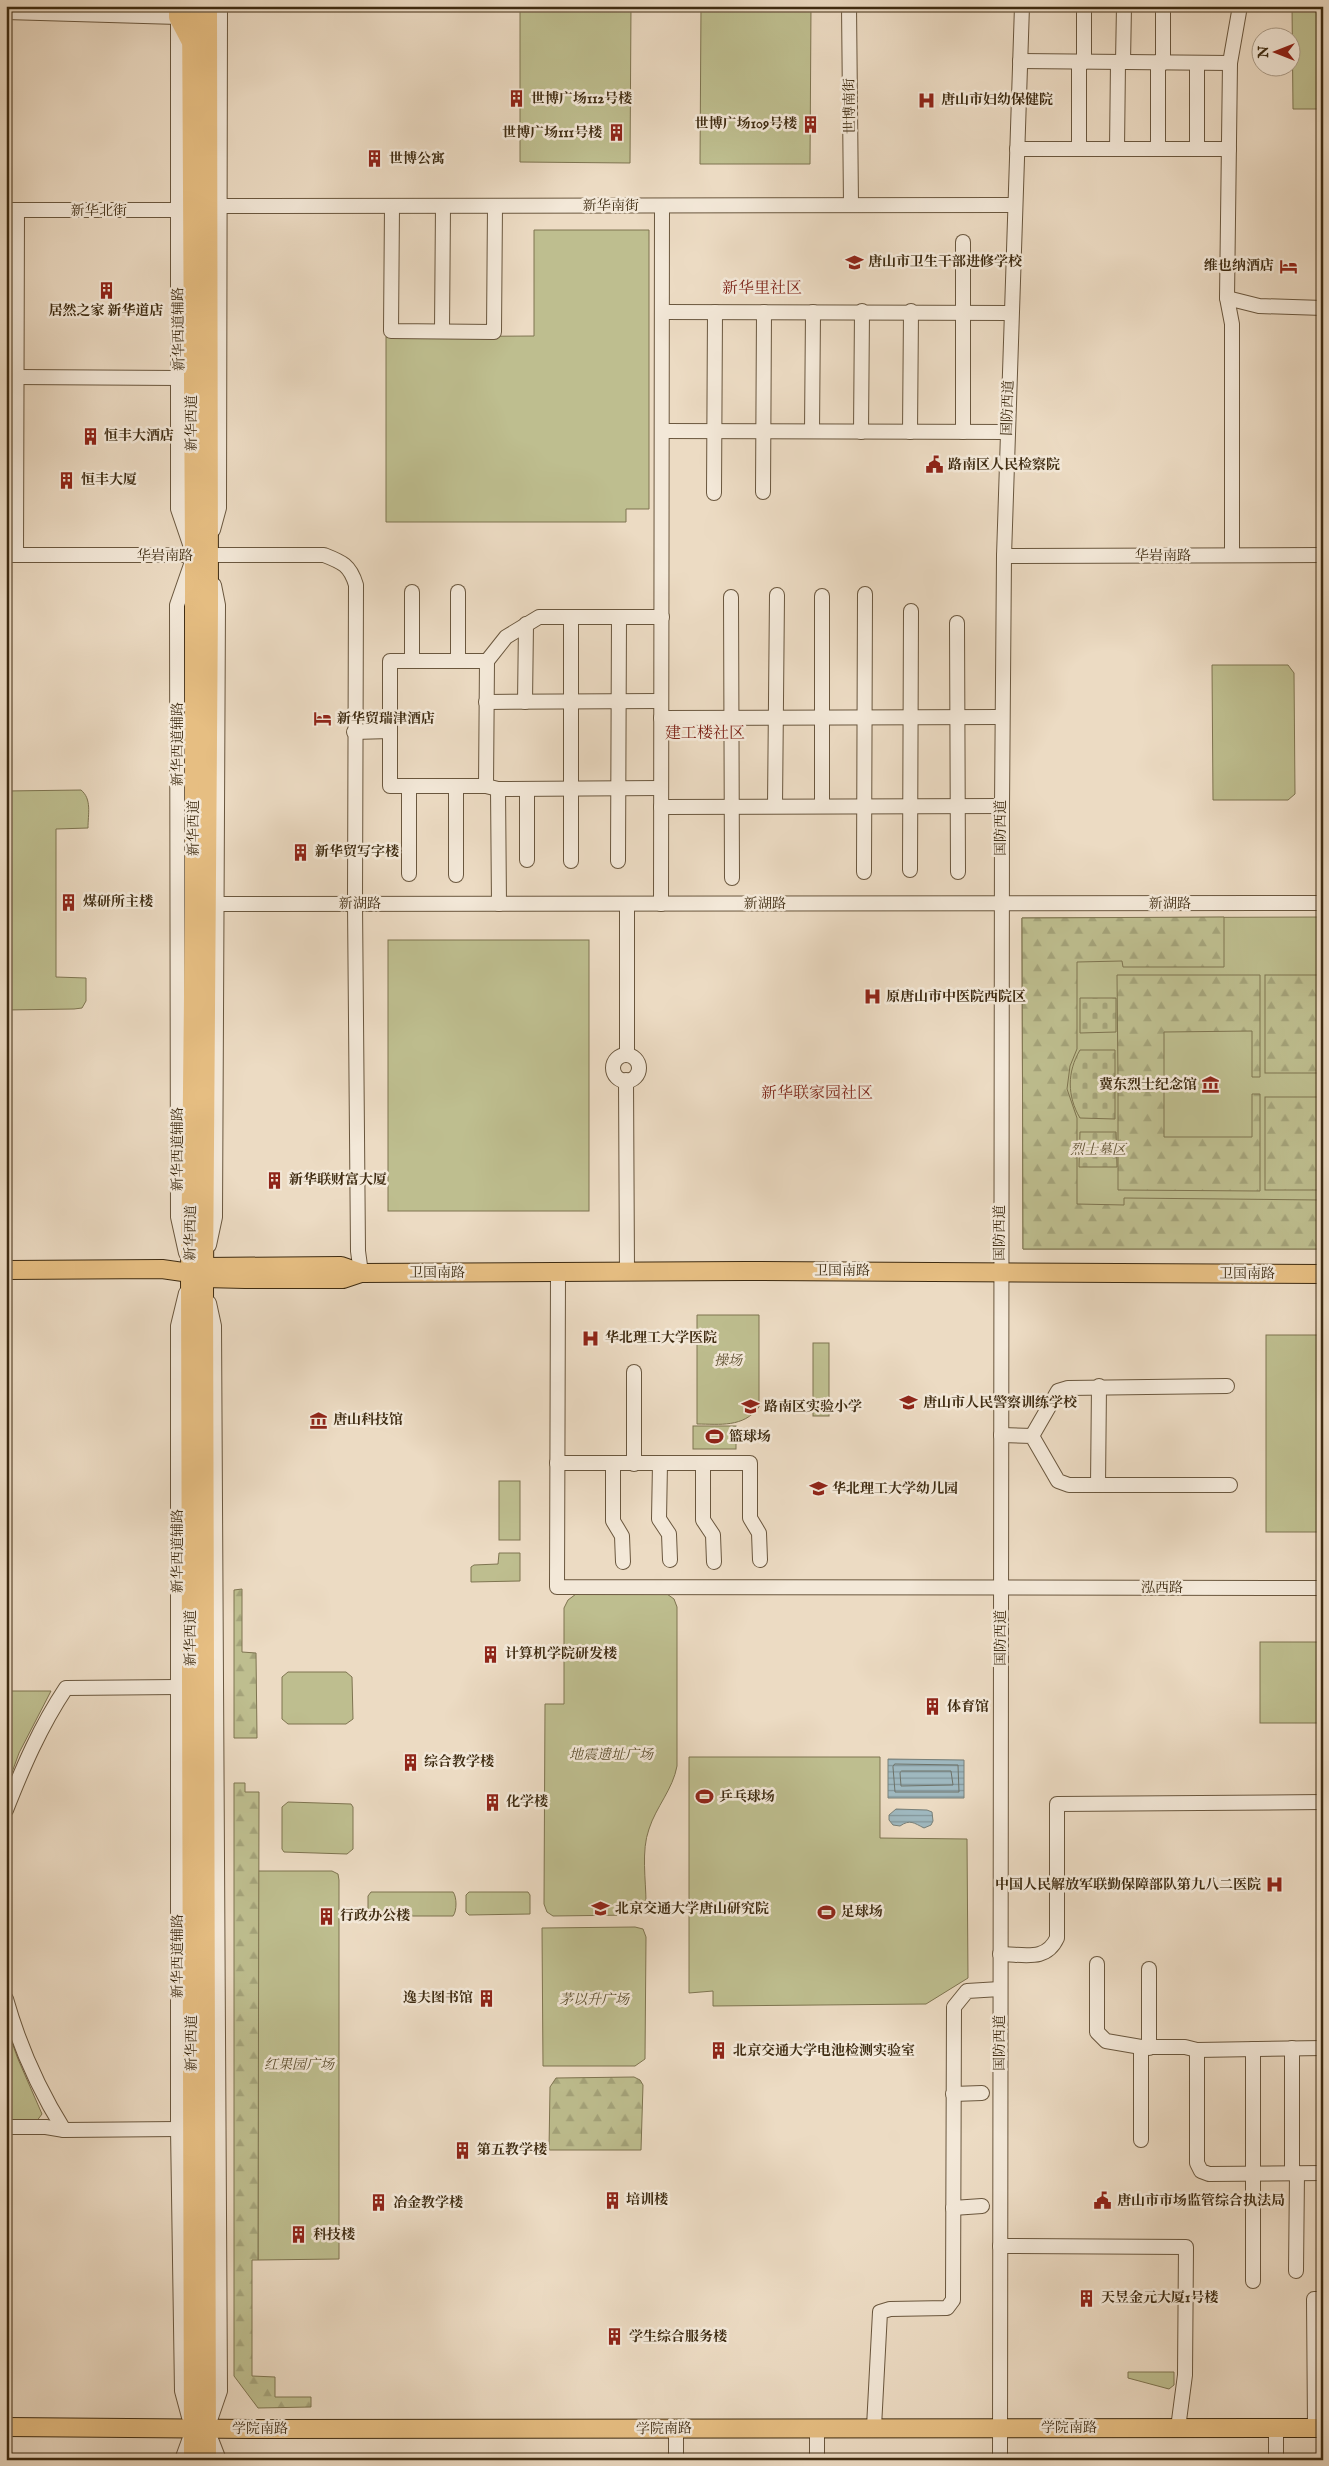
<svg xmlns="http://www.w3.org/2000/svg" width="1329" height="2466" font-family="'IM FELL English','Noto Serif SC',serif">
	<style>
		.green { fill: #bebe8f; stroke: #7e7450 }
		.forest { fill: url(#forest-firs); stroke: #7e7450 }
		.cemetery { fill: url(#cemetery-stones); stroke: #7e7450 }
		.water { fill: url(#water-rules); stroke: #788079 }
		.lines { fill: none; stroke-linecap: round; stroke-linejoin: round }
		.shore { stroke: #6e7268; stroke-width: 1 }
		.minor-casing { stroke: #6a573e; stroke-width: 16 }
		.major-casing { stroke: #3e2b11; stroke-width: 20 }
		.minor { stroke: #f3e8d8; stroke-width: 14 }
		.major { stroke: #e6be82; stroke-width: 18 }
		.labels { text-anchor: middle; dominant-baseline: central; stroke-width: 5; stroke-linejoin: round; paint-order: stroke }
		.poi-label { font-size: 14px; font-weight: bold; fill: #3e2b11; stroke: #f3e8d8; text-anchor: start }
		.street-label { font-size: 14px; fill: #3e2b11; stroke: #f3e8d8 }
		.park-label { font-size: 14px; font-style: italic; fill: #5e5030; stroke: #f3e8d8 }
		.quarter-label { font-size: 16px; fill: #7a1f14; stroke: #f3e8d8 }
	</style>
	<defs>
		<pattern id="forest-firs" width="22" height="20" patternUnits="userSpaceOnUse" patternTransform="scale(1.25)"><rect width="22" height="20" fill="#bebe8f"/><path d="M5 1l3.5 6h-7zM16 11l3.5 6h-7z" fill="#a4a37a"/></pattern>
		<pattern id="cemetery-stones" width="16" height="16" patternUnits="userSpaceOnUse" patternTransform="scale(1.25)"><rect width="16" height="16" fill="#bebe8f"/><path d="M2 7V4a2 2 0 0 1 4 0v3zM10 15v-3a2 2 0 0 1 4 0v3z" fill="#a4a37a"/></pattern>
		<pattern id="water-rules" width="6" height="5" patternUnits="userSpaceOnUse" patternTransform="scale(1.25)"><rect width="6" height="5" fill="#9fb8bf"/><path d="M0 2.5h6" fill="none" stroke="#83969a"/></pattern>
	</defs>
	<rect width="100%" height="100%" fill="#ecdbc3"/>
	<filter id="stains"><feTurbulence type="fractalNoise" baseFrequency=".004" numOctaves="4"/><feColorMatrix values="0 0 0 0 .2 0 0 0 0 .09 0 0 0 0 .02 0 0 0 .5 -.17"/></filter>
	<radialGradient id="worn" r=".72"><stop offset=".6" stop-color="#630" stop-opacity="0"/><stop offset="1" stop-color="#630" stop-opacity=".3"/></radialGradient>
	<g class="green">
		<polygon points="520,6 631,6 630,163 520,162"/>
		<polygon points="701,6 811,6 810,164 700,164"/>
		<polygon points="1292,6 1323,6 1323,109 1293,109"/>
		<polygon points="534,230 649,230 649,509 626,509 626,522 386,522 386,337 534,336"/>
		<polygon points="1212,665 1288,665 1294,673 1295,794 1288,800 1213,800"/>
		<path d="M81 790C92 799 88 814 88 828L56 829V977L86 978V1001L82 1008 74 1009 6 1010V791Z"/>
		<polygon points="1323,917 1323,1249 1023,1249 1022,918"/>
		<rect x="388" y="940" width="201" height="271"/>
		<path d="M697 1315H759V1407C743 1428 720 1424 697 1424Z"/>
		<rect x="1266" y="1335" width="57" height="197"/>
		<rect x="813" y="1343" width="16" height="73"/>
		<rect x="693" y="1426" width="43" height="23"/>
		<rect x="499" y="1481" width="21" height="59"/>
		<polygon points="499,1553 520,1553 520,1581 471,1582 471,1567 474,1565 498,1564"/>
		<path d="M576 1594H667L674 1599 677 1607V1766C673 1789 656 1807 649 1829 641 1851 646 1880 646 1903L640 1911 632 1915 553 1916 547 1912 544 1904 545 1704H564V1608L568 1600Z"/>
		<rect x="1260" y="1642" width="63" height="81"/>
		<polygon points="288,1672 346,1672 352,1677 353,1719 346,1724 288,1724 282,1719 282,1677"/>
		<polygon points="6,1691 51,1691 19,1753 6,1789"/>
		<polygon points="689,1757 880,1757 880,1838 967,1839 968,1978 926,2004 713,2006 713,1991 689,1993"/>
		<polygon points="288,1802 351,1804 353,1807 353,1849 347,1854 284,1852 282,1849 282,1807"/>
		<polygon points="258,1871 332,1871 338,1874 339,1880 339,2259 258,2260"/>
		<path d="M371 1892H453C457 1897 457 1911 453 1916H371L368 1912V1896Z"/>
		<polygon points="469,1892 528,1892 530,1895 530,1914 469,1915 466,1912 466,1895"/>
		<polygon points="635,1927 643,1929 646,1937 645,2059 635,2066 543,2066 542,1928"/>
		<polygon points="6,2026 18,2059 42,2114 36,2122 6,2120"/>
		<polygon points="1128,2372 1174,2372 1174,2385 1169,2389 1128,2378"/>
	</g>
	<g class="forest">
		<polygon points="1224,917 1224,967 1123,967 1122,961 1077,962 1077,1049 1070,1066 1067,1089 1077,1118 1077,1204 1124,1205 1124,1198 1323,1200 1323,1249 1023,1249 1022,918"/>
		<polygon points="1117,975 1260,975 1260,1077 1252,1077 1252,1031 1164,1032 1164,1079 1118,1079"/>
		<rect x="1265" y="975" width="58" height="98"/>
		<polygon points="1118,1089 1164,1089 1164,1137 1252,1137 1252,1094 1260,1094 1260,1191 1118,1190"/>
		<rect x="1265" y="1097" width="58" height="93"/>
		<polygon points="242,1589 242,1652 256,1653 257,1738 234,1738 234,1590"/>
		<polygon points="234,1783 245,1783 245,1792 259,1792 258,2260 252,2260 252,2376 275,2377 275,2397 311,2397 311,2407 258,2408 234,2376"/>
		<polygon points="634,2077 640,2080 643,2085 641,2150 549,2150 550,2087 556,2078"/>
	</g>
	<g class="cemetery">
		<polygon points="1080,998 1116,998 1116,1032 1080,1033"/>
		<path d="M1080 1050H1115V1119L1080 1118C1067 1096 1067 1072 1080 1050Z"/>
		<polygon points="1080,1132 1116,1132 1117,1167 1079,1167"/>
	</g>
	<g class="water">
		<polygon points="888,1759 964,1760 964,1798 888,1798"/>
		<path d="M896 1809 927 1810 932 1812 933 1821 931 1825 924 1828C914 1823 910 1819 900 1826L893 1825 889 1820V1815Z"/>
	</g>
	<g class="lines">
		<g class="shore">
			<polygon points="895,1764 958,1765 959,1792 895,1792 893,1767"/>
			<polygon points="902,1771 951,1771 953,1785 901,1786 900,1773"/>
		</g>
		<defs>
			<g id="minor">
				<polyline points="849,6 851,205"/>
				<polyline points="1163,6 1163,63"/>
				<polyline points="6,12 178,17 178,509 194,556 177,605 178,1217 186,1253"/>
				<polyline points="1020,61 1230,63"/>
				<polyline points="1084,62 1084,6"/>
				<polyline points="1123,62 1124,6"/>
				<polyline points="1158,62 1158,149"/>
				<polyline points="1017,149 1229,149"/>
				<polyline points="1079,149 1079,62"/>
				<polyline points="1117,149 1118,62"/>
				<polyline points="1197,149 1197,63"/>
				<polyline points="211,206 1015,205"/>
				<polyline points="392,206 391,331 494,332 495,206"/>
				<polyline points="6,210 186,210"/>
				<polyline points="963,242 963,432"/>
				<polyline points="1227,298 1259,306 1323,308"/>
				<polyline points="662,312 1011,313"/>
				<polyline points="442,331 443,206"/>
				<polyline points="16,377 179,378"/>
				<polyline points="662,431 1008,432"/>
				<polyline points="812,431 813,312"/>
				<polyline points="861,432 862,311"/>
				<polyline points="910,432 911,311"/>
				<polyline points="763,492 764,312"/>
				<polyline points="714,493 715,312"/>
				<polyline points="213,530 219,508 220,6"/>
				<path d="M6 555H324C342 562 350 565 356 585L355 904 358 1251 361 1273"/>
				<polyline points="16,555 17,210"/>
				<polyline points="1232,555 1232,324 1227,298 1230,63 1240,6"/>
				<polyline points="1004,556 1323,555"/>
				<polyline points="412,592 412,661"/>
				<polyline points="458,592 458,661"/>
				<polyline points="822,596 822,806"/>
				<polyline points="731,597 732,878"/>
				<polyline points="571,617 571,861"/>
				<polyline points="619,617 539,617 506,637 487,661 390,661 390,786 486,786 498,789 661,788"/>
				<polyline points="957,623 958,872"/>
				<polyline points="486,702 661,701"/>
				<polyline points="525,702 526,624"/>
				<polyline points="661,718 1002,717"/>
				<polyline points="354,732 390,731"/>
				<polyline points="409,786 409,874"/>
				<polyline points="456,786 456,875"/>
				<polyline points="486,786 487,661"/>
				<polyline points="498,789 499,904"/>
				<polyline points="527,790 527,860"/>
				<polyline points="775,806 777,595"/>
				<polyline points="661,807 1002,806"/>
				<polyline points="618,861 619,617 662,617"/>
				<polyline points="910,870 911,611"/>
				<polyline points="864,872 865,594"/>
				<polyline points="209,904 1323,903"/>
				<polyline points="661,904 662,206"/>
				<polyline points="627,1055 627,904"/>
				<circle cx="626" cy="1068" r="13"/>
				<polyline points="626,1080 627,1272"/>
				<polyline points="209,1245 215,1217 218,605 214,585"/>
				<polyline points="558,1273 557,1587 1323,1588"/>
				<polyline points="186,1293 178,1326 178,2129 182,2391 189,2417"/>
				<polyline points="209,1303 214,1326 220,2391 207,2429 219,2460"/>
				<polyline points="634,1372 634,1464"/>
				<polyline points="1001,1435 1032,1436 1058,1481 1069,1485 1230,1485"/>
				<polyline points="1032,1436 1058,1391 1068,1388 1227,1386"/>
				<polyline points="557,1463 750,1463 750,1518 759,1533 760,1560"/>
				<polyline points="613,1463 613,1521 622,1536 623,1562"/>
				<polyline points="660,1463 659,1519 669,1534 670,1560"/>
				<polyline points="703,1463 703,1520 713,1535 714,1562"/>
				<polyline points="1098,1485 1099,1386"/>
				<path d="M6 1810C23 1767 40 1727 66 1688L177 1687"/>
				<path d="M1000 1954C1024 1954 1046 1962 1057 1938V1804L1323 1802"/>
				<polyline points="1097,1964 1097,2032 1106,2041 1141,2047"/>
				<polyline points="1149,1969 1149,2048"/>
				<path d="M6 1999C19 2045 39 2090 64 2130"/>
				<polyline points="1253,2049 1253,2281"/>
				<polyline points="1197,2050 1323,2048"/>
				<polyline points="953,2094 982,2093"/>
				<polyline points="6,2127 46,2127 64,2130 178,2129"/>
				<polyline points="1141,2140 1141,2047 1185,2047 1197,2050 1197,2163 1201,2171 1209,2174 1323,2173"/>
				<polyline points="1292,2173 1292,2048"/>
				<polyline points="953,2208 982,2206"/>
				<polyline points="1000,2246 1186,2247 1185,2375 1178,2428"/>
				<polyline points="1296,2271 1297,2173"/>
				<polyline points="874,2427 880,2312 890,2309 947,2308 953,2300 954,2007 967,1991 1000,1989"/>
				<polyline points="817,2428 817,2460"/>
				<polyline points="1276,2428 1276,2460"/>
				<polyline points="1315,2428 1314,2299 1323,2299"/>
				<polyline points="676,2429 676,2460"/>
				<polyline points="182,2460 190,2438"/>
				<polyline points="1000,2460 1002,806 1004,556 1022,6"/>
			</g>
			<g id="major">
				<polyline points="178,6 178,17 190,40"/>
				<polyline points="191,6 194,556 194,905 190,1273 193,2460"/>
				<polyline points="6,1270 162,1269 190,1273 204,1278 245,1279 343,1279 361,1273"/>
				<polyline points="193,1272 204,1267 341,1266 361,1273 744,1271 1323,1274"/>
				<polyline points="6,2427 251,2429 1323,2428"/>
				<polyline points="207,2460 204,1278 209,605 208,6"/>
			</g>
		</defs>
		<use href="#minor" class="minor-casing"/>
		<use href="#major" class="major-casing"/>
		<use href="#minor" class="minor"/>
		<use href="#major" class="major"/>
	</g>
	<defs>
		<symbol id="building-bare" viewBox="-9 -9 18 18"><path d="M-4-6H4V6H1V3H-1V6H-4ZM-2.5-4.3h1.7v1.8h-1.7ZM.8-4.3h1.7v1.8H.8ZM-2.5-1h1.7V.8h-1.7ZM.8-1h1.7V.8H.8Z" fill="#8f2418" stroke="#f3e8d8" stroke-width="2.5" paint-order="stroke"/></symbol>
		<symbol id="hospital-bare" viewBox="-9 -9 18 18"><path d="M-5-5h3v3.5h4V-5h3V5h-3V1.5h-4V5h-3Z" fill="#8f2418" stroke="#f3e8d8" stroke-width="2.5" paint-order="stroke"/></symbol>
		<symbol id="school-bare" viewBox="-9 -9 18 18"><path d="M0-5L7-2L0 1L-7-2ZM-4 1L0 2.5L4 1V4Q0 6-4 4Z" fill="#8f2418" stroke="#f3e8d8" stroke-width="2.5" paint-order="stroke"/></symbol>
		<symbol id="hotel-bare" viewBox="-9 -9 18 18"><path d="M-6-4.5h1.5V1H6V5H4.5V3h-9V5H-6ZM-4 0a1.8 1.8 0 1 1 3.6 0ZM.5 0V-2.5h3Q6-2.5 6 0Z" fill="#8f2418" stroke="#f3e8d8" stroke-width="2.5" paint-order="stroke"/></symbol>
		<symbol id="civic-bare" viewBox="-9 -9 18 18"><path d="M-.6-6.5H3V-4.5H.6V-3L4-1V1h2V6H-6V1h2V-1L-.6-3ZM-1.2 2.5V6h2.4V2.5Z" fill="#8f2418" stroke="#f3e8d8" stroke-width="2.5" paint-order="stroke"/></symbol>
		<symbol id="museum-bare" viewBox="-9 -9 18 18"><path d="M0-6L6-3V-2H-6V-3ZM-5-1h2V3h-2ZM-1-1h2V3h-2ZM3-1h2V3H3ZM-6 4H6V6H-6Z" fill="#8f2418" stroke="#f3e8d8" stroke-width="2.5" paint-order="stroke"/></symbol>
		<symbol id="stadium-bare" viewBox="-9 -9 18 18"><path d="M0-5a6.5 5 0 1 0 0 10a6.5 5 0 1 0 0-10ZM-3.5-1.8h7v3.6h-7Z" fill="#8f2418" stroke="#f3e8d8" stroke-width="2.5" paint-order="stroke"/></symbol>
		<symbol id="university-bare" viewBox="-9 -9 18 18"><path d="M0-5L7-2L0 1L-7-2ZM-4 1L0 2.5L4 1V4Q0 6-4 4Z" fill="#8f2418" stroke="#f3e8d8" stroke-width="2.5" paint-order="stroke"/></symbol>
	</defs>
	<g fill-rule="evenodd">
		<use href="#building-bare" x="504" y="86" width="25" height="25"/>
		<use href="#hospital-bare" x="914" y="88" width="25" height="25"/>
		<use href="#building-bare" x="798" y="112" width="25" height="25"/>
		<use href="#building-bare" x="604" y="120" width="25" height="25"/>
		<use href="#building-bare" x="362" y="146" width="25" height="25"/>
		<use href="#school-bare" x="842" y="250" width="25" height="25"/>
		<use href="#hotel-bare" x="1276" y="254" width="25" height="25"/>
		<use href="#building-bare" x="94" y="278" width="25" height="25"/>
		<use href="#building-bare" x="78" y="424" width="25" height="25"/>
		<use href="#civic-bare" x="922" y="452" width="25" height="25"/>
		<use href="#building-bare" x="54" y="468" width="25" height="25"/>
		<use href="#hotel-bare" x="310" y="706" width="25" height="25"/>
		<use href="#building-bare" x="288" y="840" width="25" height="25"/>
		<use href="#building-bare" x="56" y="890" width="25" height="25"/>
		<use href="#hospital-bare" x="860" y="984" width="25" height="25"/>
		<use href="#museum-bare" x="1198" y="1072" width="25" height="25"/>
		<use href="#building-bare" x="262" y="1168" width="25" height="25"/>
		<use href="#hospital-bare" x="578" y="1326" width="25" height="25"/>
		<use href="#school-bare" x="896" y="1390" width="25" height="25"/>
		<use href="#school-bare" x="738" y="1394" width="25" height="25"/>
		<use href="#museum-bare" x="306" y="1408" width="25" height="25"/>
		<use href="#stadium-bare" x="702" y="1424" width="25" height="25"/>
		<use href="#school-bare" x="806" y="1476" width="25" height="25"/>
		<use href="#building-bare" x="478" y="1642" width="25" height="25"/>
		<use href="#building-bare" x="920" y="1694" width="25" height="25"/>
		<use href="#building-bare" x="398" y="1750" width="25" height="25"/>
		<use href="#stadium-bare" x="692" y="1784" width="25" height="25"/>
		<use href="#building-bare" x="480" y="1790" width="25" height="25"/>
		<use href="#hospital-bare" x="1262" y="1872" width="25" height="25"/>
		<use href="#university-bare" x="588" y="1896" width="25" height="25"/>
		<use href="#stadium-bare" x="814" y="1900" width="25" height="25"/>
		<use href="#building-bare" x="314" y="1904" width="25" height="25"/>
		<use href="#building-bare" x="474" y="1986" width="25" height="25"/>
		<use href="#building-bare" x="706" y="2038" width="25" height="25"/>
		<use href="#building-bare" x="450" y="2138" width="25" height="25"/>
		<use href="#building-bare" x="600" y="2188" width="25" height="25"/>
		<use href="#civic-bare" x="1090" y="2188" width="25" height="25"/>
		<use href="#building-bare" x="366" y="2190" width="25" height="25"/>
		<use href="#building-bare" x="286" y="2222" width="25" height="25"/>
		<use href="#building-bare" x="1074" y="2286" width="25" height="25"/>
		<use href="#building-bare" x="602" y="2324" width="25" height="25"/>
	</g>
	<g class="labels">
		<g class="poi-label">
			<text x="531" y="99">世博广场112号楼</text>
			<text x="941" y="100">唐山市妇幼保健院</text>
			<text x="797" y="124" text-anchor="end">世博广场109号楼</text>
			<text x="602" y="133" text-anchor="end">世博广场111号楼</text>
			<text x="389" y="159">世博公寓</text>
			<text x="868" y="262">唐山市卫生干部进修学校</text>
			<text x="1274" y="266" text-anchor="end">维也纳酒店</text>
			<text x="106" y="311" text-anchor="middle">居然之家 新华道店</text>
			<text x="104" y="436">恒丰大酒店</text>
			<text x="948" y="465">路南区人民检察院</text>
			<text x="81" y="480">恒丰大厦</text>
			<text x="337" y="719">新华贸瑞津酒店</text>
			<text x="315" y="852">新华贸写字楼</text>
			<text x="83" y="902">煤研所主楼</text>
			<text x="886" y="997">原唐山市中医院西院区</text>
			<text x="1197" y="1085" text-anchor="end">冀东烈士纪念馆</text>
			<text x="289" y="1180">新华联财富大厦</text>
			<text x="605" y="1338">华北理工大学医院</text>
			<text x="923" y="1403">唐山市人民警察训练学校</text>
			<text x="764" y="1407">路南区实验小学</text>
			<text x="333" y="1420">唐山科技馆</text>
			<text x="729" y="1437">篮球场</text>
			<text x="832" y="1489">华北理工大学幼儿园</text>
			<text x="505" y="1654">计算机学院研发楼</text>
			<text x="947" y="1707">体育馆</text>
			<text x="424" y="1762">综合教学楼</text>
			<text x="719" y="1797">乒乓球场</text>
			<text x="506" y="1802">化学楼</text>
			<text x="1261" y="1885" text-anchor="end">中国人民解放军联勤保障部队第九八二医院</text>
			<text x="615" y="1909">北京交通大学唐山研究院</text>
			<text x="841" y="1912">足球场</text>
			<text x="340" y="1916">行政办公楼</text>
			<text x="473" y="1998" text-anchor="end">逸夫图书馆</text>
			<text x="733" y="2051">北京交通大学电池检测实验室</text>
			<text x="477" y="2150">第五教学楼</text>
			<text x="626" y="2200">培训楼</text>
			<text x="1117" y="2201">唐山市市场监管综合执法局</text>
			<text x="393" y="2203">冶金教学楼</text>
			<text x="313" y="2235">科技楼</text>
			<text x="1101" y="2298">天昱金元大厦1号楼</text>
			<text x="629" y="2337">学生综合服务楼</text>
		</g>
		<g class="street-label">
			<text transform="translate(850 106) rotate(-91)">世博南街</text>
			<text x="611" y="206">新华南街</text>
			<text x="99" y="211">新华北街</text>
			<text transform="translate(179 329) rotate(-91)">新华西道辅路</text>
			<text transform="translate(1008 408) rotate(-88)">国防西道</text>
			<text transform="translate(192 423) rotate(-90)">新华西道</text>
			<text x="165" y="556">华岩南路</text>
			<text x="1163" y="556">华岩南路</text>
			<text transform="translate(178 744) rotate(-90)">新华西道辅路</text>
			<text transform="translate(194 828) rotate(-90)">新华西道</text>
			<text transform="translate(1001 828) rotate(-90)">国防西道</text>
			<text x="360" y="904">新湖路</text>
			<text x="765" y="904">新湖路</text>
			<text x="1170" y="904">新湖路</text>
			<text transform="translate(178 1149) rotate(-90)">新华西道辅路</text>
			<text transform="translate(191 1233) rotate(-89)">新华西道</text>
			<text transform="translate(1000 1233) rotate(-90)">国防西道</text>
			<text x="842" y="1271">卫国南路</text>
			<text x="437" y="1273">卫国南路</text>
			<text x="1247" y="1274">卫国南路</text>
			<text transform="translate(178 1551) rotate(-90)">新华西道辅路</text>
			<text x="1162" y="1588">泓西路</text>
			<text transform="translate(191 1638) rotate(-90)">新华西道</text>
			<text transform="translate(1001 1638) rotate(-90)">国防西道</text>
			<text transform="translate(178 1956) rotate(-90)">新华西道辅路</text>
			<text transform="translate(192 2043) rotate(-90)">新华西道</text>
			<text transform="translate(1000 2043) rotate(-90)">国防西道</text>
			<text x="1069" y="2428">学院南路</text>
			<text x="260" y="2429">学院南路</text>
			<text transform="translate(664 2429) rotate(-1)">学院南路</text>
		</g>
		<g class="park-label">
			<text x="1098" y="1150">烈士墓区</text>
			<text x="728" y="1361">操场</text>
			<text x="611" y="1755">地震遗址广场</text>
			<text x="594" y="2000">茅以升广场</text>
			<text x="299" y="2065">红果园广场</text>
		</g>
		<g class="quarter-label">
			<text x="762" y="289">新华里社区</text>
			<text x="705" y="734">建工楼社区</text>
			<text x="817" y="1094">新华联家园社区</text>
		</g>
	</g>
	<rect width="1329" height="2466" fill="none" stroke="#ecdbc3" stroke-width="25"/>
	<rect x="8" y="8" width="1314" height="2451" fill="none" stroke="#3e2b11" stroke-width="2.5"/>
	<rect x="12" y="12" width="1304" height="2441" fill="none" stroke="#3e2b11"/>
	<g transform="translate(1276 52) rotate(270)"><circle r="24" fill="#f3e8d8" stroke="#ab9c88"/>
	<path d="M0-4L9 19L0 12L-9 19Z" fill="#8f2418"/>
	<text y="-8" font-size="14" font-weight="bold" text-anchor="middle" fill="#3e2b11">N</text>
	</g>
	<rect width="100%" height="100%" filter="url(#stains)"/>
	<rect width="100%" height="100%" fill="url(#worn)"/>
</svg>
